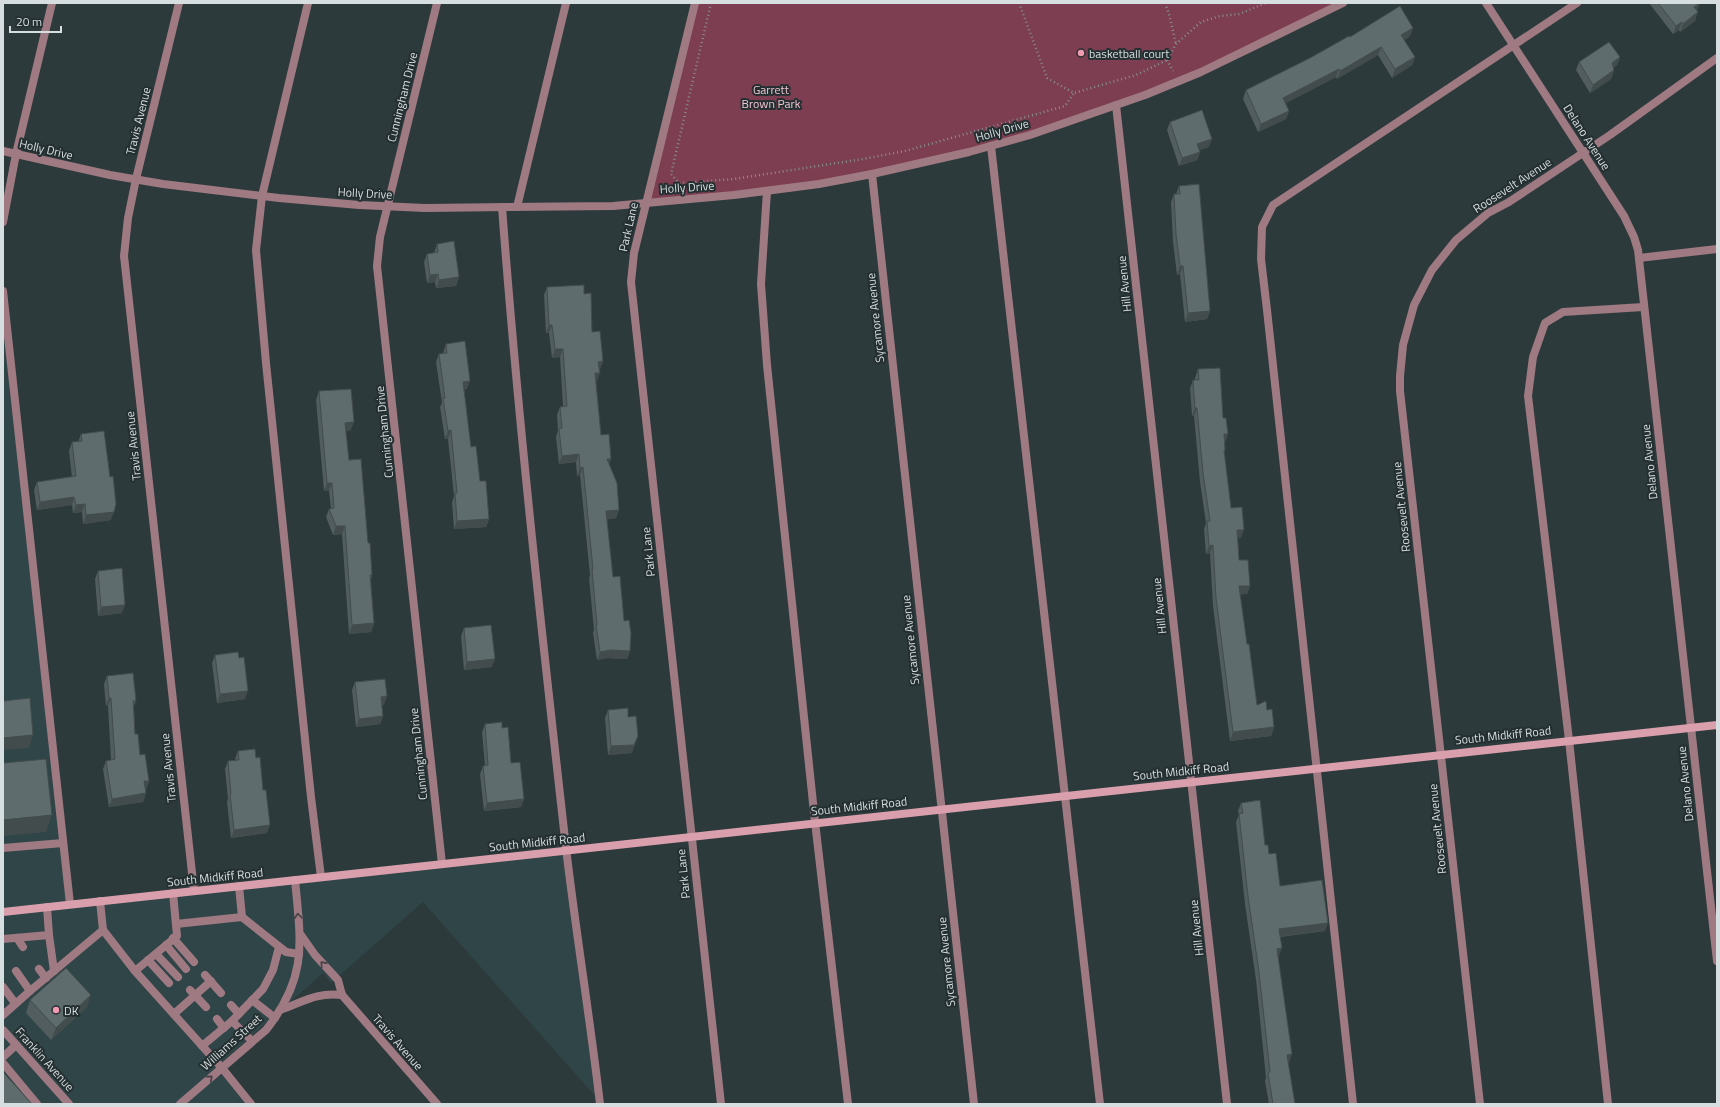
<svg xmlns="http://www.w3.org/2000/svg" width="1720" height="1107" font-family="'Titillium Web',sans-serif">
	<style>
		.built { fill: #304547 }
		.green { fill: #7c3e50 }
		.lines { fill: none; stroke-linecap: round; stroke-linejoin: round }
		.path { stroke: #869091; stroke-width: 2.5; stroke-dasharray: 1 3; stroke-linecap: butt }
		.service { stroke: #9f7a83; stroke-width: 8 }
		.minor { stroke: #9f7a83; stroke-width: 8 }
		.secondary { stroke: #da9fad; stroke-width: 8 }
		.wall { fill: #515d5e }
		.shaded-wall { fill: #424c4c }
		.building { fill: #5e6c6d; stroke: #424c4c }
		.oneway { stroke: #434246 }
		.poi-dot { fill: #f19ab1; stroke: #242f31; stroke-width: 1.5 }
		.labels { text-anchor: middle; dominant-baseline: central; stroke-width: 4; stroke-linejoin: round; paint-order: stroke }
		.poi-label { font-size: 12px; fill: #d7dedf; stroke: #242f31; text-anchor: start }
		.park-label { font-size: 12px; fill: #f1c3ce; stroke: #242f31 }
		.street-label { font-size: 12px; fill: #d7dedf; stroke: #242f31 }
	</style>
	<rect width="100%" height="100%" fill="#2d3a3b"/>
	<polygon class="built" points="3,300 70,902 569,848 596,1097 423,902 331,983 323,973 219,1065 253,1104 3,1104"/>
	<polygon class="green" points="695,3 1343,3 1285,33 1077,120 860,178 647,202"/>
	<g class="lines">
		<g class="path">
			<polyline points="711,3 671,174 679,183 734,179 863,159 905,151 1065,106 1074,93"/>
			<polyline points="1019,3 1047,78 1074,93 1136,75 1167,60 1176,44 1201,22 1220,16 1239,14 1266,3"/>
			<polyline points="1165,3 1169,14 1176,44"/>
			<polyline points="1167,60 1173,71"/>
		</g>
		<g class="service">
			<polyline points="308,3 262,196 256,250 266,363 311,797 321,877"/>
			<polyline points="991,146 1100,1104"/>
			<polyline points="767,191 761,284 767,365 815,822 848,1104"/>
			<path d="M502 207C518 421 542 635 566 848 576 933 590 1018 600 1104"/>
			<polyline points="517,207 566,3"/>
			<polyline points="3,222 16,154 52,3"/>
			<polyline points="1639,258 1717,249"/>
			<polyline points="3,291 70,904"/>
			<polyline points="3,848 63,843"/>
			<polyline points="239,886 242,917 286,952 299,954"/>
			<polyline points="100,901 103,930 135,971 222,1068 251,1104"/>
			<polyline points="176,924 242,917"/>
			<polyline points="49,935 54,971"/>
			<polyline points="17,938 23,947"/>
			<polyline points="173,938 194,962"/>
			<polyline points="3,939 49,935 47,907"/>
			<polyline points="166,945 186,969"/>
			<polyline points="156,954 178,977"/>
			<polyline points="148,960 169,983"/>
			<polyline points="39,969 46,978"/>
			<polyline points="16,971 30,991 103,930"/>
			<polyline points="135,971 177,936 173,893"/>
			<polyline points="205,975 221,993"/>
			<polyline points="3,987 15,1003"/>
			<polyline points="190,990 206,1007"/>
			<polyline points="252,1000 275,1018"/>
			<polyline points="231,1005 239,1014"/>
			<polyline points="174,1014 211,981"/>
			<polyline points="3,1015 30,991"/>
			<polyline points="217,1019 224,1028"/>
			<polyline points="252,1041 232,1021 263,989 273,970 279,947"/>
			<polyline points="202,1046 232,1021"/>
			<polyline points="3,1057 16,1045"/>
			<polyline points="3,1063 37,1104"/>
			<polyline points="1353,1104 1267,310 1261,259 1262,227 1273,205 1577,3"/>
			<polyline points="1608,1104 1569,740 1528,396 1533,357 1545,323 1563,312 1643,307"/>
		</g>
		<g class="minor">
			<polyline points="179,3 136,179 128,218 124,256 194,891"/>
			<polyline points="437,3 380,237 377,266 442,864"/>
			<polyline points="695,3 634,253 631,282 721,1104"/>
			<polyline points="1486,3 1624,216 1634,237 1638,250 1717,961"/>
			<polyline points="1116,105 1227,1104"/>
			<polyline points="3,151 110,175 163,184 279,198 359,205 425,208 613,206 734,195 819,184 872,174 969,152 1030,135 1145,95 1201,72 1343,3"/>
			<polyline points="872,174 974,1104"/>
			<polyline points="301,935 315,955 338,980 342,995 437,1104"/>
			<path d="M280 1010C303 1002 316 992 342 995"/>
			<polyline points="3,1030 69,1104"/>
			<path d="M180 1104 266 1030C308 977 301 943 295 880"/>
			<polyline points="1480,1104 1400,391 1400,376 1403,345 1414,305 1432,270 1456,240 1488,213 1509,202 1610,135 1717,58"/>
		</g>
		<polyline class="secondary" points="3,912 1717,725"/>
	</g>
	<g class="wall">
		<polygon points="1649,3 1699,3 1697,11 1695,21 1680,32 1679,30 1673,34"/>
		<polygon points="1413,28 1410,36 1404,40 1415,57 1412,65 1392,78 1378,55 1337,79 1336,77 1286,103 1289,111 1286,119 1258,132 1243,99 1246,90 1310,58 1350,37"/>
		<polygon points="1620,57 1617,65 1613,68 1614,70 1611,79 1590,93 1576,70 1579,62"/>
		<polygon points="1170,122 1209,147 1199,150 1200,152 1197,160 1179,166 1167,130"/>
		<polygon points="1179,186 1210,311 1207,319 1185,322 1180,274 1177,275 1173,242 1171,202 1174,194 1176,194"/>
		<polygon points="437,244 459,277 456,286 436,288 435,282 427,283 424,262 427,254 434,253"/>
		<polygon points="547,287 584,294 592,332 603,361 600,369 599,369 596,381 601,435 611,459 609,465 619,510 616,518 607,519 613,577 624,621 630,651 627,659 607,658 597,660 593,633 594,630 589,578 590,575 580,475 577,476 576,462 559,464 556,437 558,430 557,415 560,407 563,406 560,357 552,358 549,333 546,333 544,295"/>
		<polygon points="446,344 467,389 464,389 471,447 489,519 486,527 454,529 452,502 454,496 448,439 445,439 440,407 442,403 436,362 439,354 443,353"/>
		<polygon points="1198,369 1223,418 1228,434 1225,442 1225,450 1224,453 1231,508 1241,538 1238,538 1239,560 1250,586 1247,594 1240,594 1247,644 1257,705 1267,710 1274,727 1271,736 1230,741 1213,606 1210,553 1206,554 1204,529 1206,523 1200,482 1194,416 1192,416 1190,388 1193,380 1195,380 1195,378"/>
		<polygon points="319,391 351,430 346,431 349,460 368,543 372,575 371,580 374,623 371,632 349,634 342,534 333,535 326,517 329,509 331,509 329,491 324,491 316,400"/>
		<polygon points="81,434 111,520 83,524 82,512 73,513 72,505 37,510 34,490 37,482 72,477 69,451 72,442 78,442"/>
		<polygon points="98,571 122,613 98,616 95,579"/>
		<polygon points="464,628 492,667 464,670 461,636"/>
		<polygon points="215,655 245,699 217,703 212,663"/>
		<polygon points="107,676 136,700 134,706 135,734 140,755 149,781 146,789 145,789 146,793 143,802 109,807 103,769 106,761 111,760 108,706 106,706 104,684"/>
		<polygon points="355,682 384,705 382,705 383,716 380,724 356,727 352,690"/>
		<polygon points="608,710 632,753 608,755 605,718"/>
		<polygon points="485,724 502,728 511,763 524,799 521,807 484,811 480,774 483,766 485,766 482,732"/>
		<polygon points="238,751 256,758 263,790 267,833 231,838 227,802 228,799 225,769 228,761 236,760 235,759"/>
		<polygon points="1241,803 1265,845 1269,854 1280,886 1325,931 1280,937 1279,956 1278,957 1292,1054 1289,1062 1288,1063 1295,1104 1269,1104 1265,1081 1266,1078 1256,980 1245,904 1236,822 1239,815 1238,811"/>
		<polygon points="30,1000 87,1007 51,1040 26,1013"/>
	</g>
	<g class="shaded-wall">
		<polygon points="1700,3 1697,11 1694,7"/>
		<polygon points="1698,12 1695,21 1680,32 1683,24"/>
		<polygon points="1682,22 1679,30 1673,34 1676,26"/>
		<polygon points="1413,28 1410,36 1398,43 1401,35"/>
		<polygon points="1381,47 1378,55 1337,79 1340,71"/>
		<polygon points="1415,57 1412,65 1392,78 1395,69"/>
		<polygon points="1620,57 1617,65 1609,71 1612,63"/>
		<polygon points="1339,69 1336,77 1280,106 1283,98"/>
		<polygon points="1614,70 1611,79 1590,93 1593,85"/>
		<polygon points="1289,111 1286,119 1258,132 1261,124"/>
		<polygon points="1212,139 1209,147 1194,152 1197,144"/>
		<polygon points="1200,152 1197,160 1179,166 1182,158"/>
		<polygon points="1180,266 1183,266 1180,274 1177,275"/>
		<polygon points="438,274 435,282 427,283 430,275"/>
		<polygon points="459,277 456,286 436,288 439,280"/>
		<polygon points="1210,311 1207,319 1185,322 1188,313"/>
		<polygon points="549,325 552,325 549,333 546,333"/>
		<polygon points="555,349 563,349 560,357 552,358"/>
		<polygon points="603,361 600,369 595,370 598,362"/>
		<polygon points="595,373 600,373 597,381 592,381"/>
		<polygon points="470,381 467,389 460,390 463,382"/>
		<polygon points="1195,408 1197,408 1194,416 1192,416"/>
		<polygon points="354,422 351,430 342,431 345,423"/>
		<polygon points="451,430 448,439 445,439 448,431"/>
		<polygon points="1224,434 1228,434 1225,442 1221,442"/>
		<polygon points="579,454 576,462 559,464 562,456"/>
		<polygon points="607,459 611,459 608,467"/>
		<polygon points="583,467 580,475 577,476 580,468"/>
		<polygon points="327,483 332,483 329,491 324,491"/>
		<polygon points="74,497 72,505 37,510 40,502"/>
		<polygon points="85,504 82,512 73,513 76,505"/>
		<polygon points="619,510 616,518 603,520 606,511"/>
		<polygon points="114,512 111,520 83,524 86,515"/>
		<polygon points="489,519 486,527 454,529 457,521"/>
		<polygon points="336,526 345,526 342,534 333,535"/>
		<polygon points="1237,530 1244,530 1241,538 1234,539"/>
		<polygon points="1213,545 1210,553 1206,554 1209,546"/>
		<polygon points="1239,586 1250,586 1247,594 1236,595"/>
		<polygon points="125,605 122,613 98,616 101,607"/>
		<polygon points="374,623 371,632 349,634 352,625"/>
		<polygon points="610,650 630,651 627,659 607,658 597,660 600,652"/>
		<polygon points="495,659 492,667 464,670 467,662"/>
		<polygon points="248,691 245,699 217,703 220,694"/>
		<polygon points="387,696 384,705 378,705 381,697"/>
		<polygon points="109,698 111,698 108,706 106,706"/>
		<polygon points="383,716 380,724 356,727 359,719"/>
		<polygon points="1274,727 1271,736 1230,741 1233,732"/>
		<polygon points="33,735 29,748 3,750 3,738"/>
		<polygon points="638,736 632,753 608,755 611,746"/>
		<polygon points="144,781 149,781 146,789 141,790"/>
		<polygon points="146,793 143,802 109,807 112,799"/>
		<polygon points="524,799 521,807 484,811 487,803"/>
		<polygon points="52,815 46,832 3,836 3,820"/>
		<polygon points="270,825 267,833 231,838 234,830"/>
		<polygon points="1328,923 1325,931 1276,937 1279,929"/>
		<polygon points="1282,948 1279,956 1274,957 1277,949"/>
		<polygon points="91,995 87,1007 51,1040 56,1028"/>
		<polygon points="1292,1054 1289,1062 1284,1063 1287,1055"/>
	</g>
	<g class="building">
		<polygon points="1658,3 1700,3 1694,7 1698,12 1683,24 1682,22 1676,26"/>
		<polygon points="1400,6 1413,28 1401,35 1415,57 1395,69 1381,47 1340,71 1339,69 1283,98 1289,111 1261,124 1246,90 1310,58 1349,36 1350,37"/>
		<polygon points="1609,42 1620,57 1612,63 1614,70 1593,85 1579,62"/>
		<polygon points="1202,110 1212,139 1197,144 1200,152 1182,158 1170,122"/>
		<polygon points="1199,184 1210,311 1188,313 1183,266 1180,266 1176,234 1174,194 1180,194 1179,186"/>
		<polygon points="454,241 459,277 439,280 438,274 430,275 427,254 438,252 437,244"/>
		<polygon points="584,285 584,294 591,293 592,332 600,331 603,361 598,362 600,373 595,373 601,435 609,434 611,459 607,459 617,483 619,510 606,511 613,577 620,576 624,621 629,620 631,633 630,651 610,650 600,652 596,625 597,625 592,569 593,569 583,467 580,468 579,454 562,456 559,429 562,428 560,407 567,406 563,349 555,349 552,325 549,325 547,287"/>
		<polygon points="465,341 470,381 463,382 471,447 476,446 480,481 486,481 489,519 457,521 455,493 457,493 451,430 448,431 443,398 445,398 439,354 447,353 446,344"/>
		<polygon points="1220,368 1223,418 1226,418 1228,434 1224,434 1225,450 1224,450 1231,508 1242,507 1244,530 1237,530 1239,560 1248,560 1250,586 1239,586 1247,644 1249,644 1257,705 1266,701 1267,710 1272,709 1274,727 1233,732 1216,598 1213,545 1209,546 1207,521 1210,521 1203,473 1197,408 1195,408 1193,380 1199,380 1198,369"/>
		<polygon points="351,389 354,422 345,423 349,460 361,459 368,543 370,543 372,575 370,575 374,623 352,625 345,526 336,526 329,509 334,508 332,483 327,483 319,391"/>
		<polygon points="104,431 110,477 113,476 116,504 114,512 86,515 85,504 76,505 74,497 40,502 37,482 76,476 72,442 82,441 81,434"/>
		<polygon points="122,568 125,605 101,607 98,571"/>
		<polygon points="491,625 495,659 467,662 464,628"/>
		<polygon points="238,652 239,658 244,657 248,691 220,694 215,655"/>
		<polygon points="133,673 136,700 133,701 135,734 138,734 140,755 145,754 149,781 144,781 146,793 112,799 106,761 115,759 111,698 109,698 107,676"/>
		<polygon points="385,679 387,696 381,697 383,716 359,719 355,682"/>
		<polygon points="30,698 33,735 3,738 3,701"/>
		<polygon points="628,708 628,717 636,716 638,736 634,745 611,746 608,710"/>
		<polygon points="502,722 502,728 508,727 511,763 520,762 524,799 487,803 483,766 488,765 485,724"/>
		<polygon points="255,749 256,758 260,757 263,790 266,790 270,825 234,830 230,794 231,794 228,761 239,760 238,751"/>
		<polygon points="46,759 52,815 3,820 3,763"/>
		<polygon points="1260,800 1265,845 1268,845 1269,854 1276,853 1280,886 1322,880 1328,923 1279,929 1282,948 1277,949 1292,1054 1287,1055 1295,1104 1273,1104 1268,1073 1270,1072 1259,972 1248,896 1239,814 1243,813 1241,803"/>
		<polygon points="66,968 91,995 56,1028 30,1000"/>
		<polygon points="3,1072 32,1104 3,1104"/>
	</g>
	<defs><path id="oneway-chevron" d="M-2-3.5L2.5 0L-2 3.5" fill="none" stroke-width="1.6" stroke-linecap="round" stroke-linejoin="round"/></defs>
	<g class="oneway">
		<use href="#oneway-chevron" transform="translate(298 916) rotate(-95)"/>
		<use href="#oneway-chevron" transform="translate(323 964) rotate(-132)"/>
		<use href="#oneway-chevron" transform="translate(210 1078) rotate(-41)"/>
	</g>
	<g class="poi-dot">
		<circle cx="1081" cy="53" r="4"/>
		<circle cx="56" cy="1010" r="4"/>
	</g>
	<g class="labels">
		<g class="poi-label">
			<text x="1089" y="53">basketball court</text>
			<text x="64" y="1010">DK</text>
		</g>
		<g class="park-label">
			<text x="771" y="89">Garrett<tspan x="771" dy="14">Brown Park</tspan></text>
		</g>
		<g class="street-label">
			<text transform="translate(402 97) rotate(-76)">Cunningham Drive</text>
			<text transform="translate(138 121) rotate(-76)">Travis Avenue</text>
			<text transform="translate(1002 130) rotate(-16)">Holly Drive</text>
			<text transform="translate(1587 137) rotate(57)">Delano Avenue</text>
			<text transform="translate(46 149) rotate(13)">Holly Drive</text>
			<text transform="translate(1512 185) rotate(-33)">Roosevelt Avenue</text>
			<text transform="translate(687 187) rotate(-4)">Holly Drive</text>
			<text transform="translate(365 193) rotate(3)">Holly Drive</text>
			<text transform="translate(628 227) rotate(-77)">Park Lane</text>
			<text transform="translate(1124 284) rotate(-96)">Hill Avenue</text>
			<text transform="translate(875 318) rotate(-96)">Sycamore Avenue</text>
			<text transform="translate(384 432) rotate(-96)">Cunningham Drive</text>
			<text transform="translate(133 446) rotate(-96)">Travis Avenue</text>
			<text transform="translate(1649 462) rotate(-96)">Delano Avenue</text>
			<text transform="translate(1401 507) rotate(-96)">Roosevelt Avenue</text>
			<text transform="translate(648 552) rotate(-96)">Park Lane</text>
			<text transform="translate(1159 606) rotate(-96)">Hill Avenue</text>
			<text transform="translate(910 640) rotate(-96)">Sycamore Avenue</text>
			<text transform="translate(1503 735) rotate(-6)">South Midkiff Road</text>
			<text transform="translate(418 754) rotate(-96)">Cunningham Drive</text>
			<text transform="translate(168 768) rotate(-96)">Travis Avenue</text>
			<text transform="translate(1181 771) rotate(-6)">South Midkiff Road</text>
			<text transform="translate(1685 784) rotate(-96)">Delano Avenue</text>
			<text transform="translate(859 806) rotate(-6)">South Midkiff Road</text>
			<text transform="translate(1437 829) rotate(-96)">Roosevelt Avenue</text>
			<text transform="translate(537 842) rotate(-6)">South Midkiff Road</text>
			<text transform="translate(683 874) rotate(-96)">Park Lane</text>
			<text transform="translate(215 877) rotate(-6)">South Midkiff Road</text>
			<text transform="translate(1196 928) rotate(-96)">Hill Avenue</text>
			<text transform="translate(946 962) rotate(-96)">Sycamore Avenue</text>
			<text transform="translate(231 1042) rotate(-42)">Williams Street</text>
			<text transform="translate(398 1042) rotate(49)">Travis Avenue</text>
			<text transform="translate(45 1059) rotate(48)">Franklin Avenue</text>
		</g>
	</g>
	<rect width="1720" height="1107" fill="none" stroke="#d7dedf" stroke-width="8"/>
	<path d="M10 26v6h51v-6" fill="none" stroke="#d7dedf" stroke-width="2"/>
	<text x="16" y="26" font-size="12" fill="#d7dedf" stroke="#242f31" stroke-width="3" paint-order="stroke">20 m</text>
</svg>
